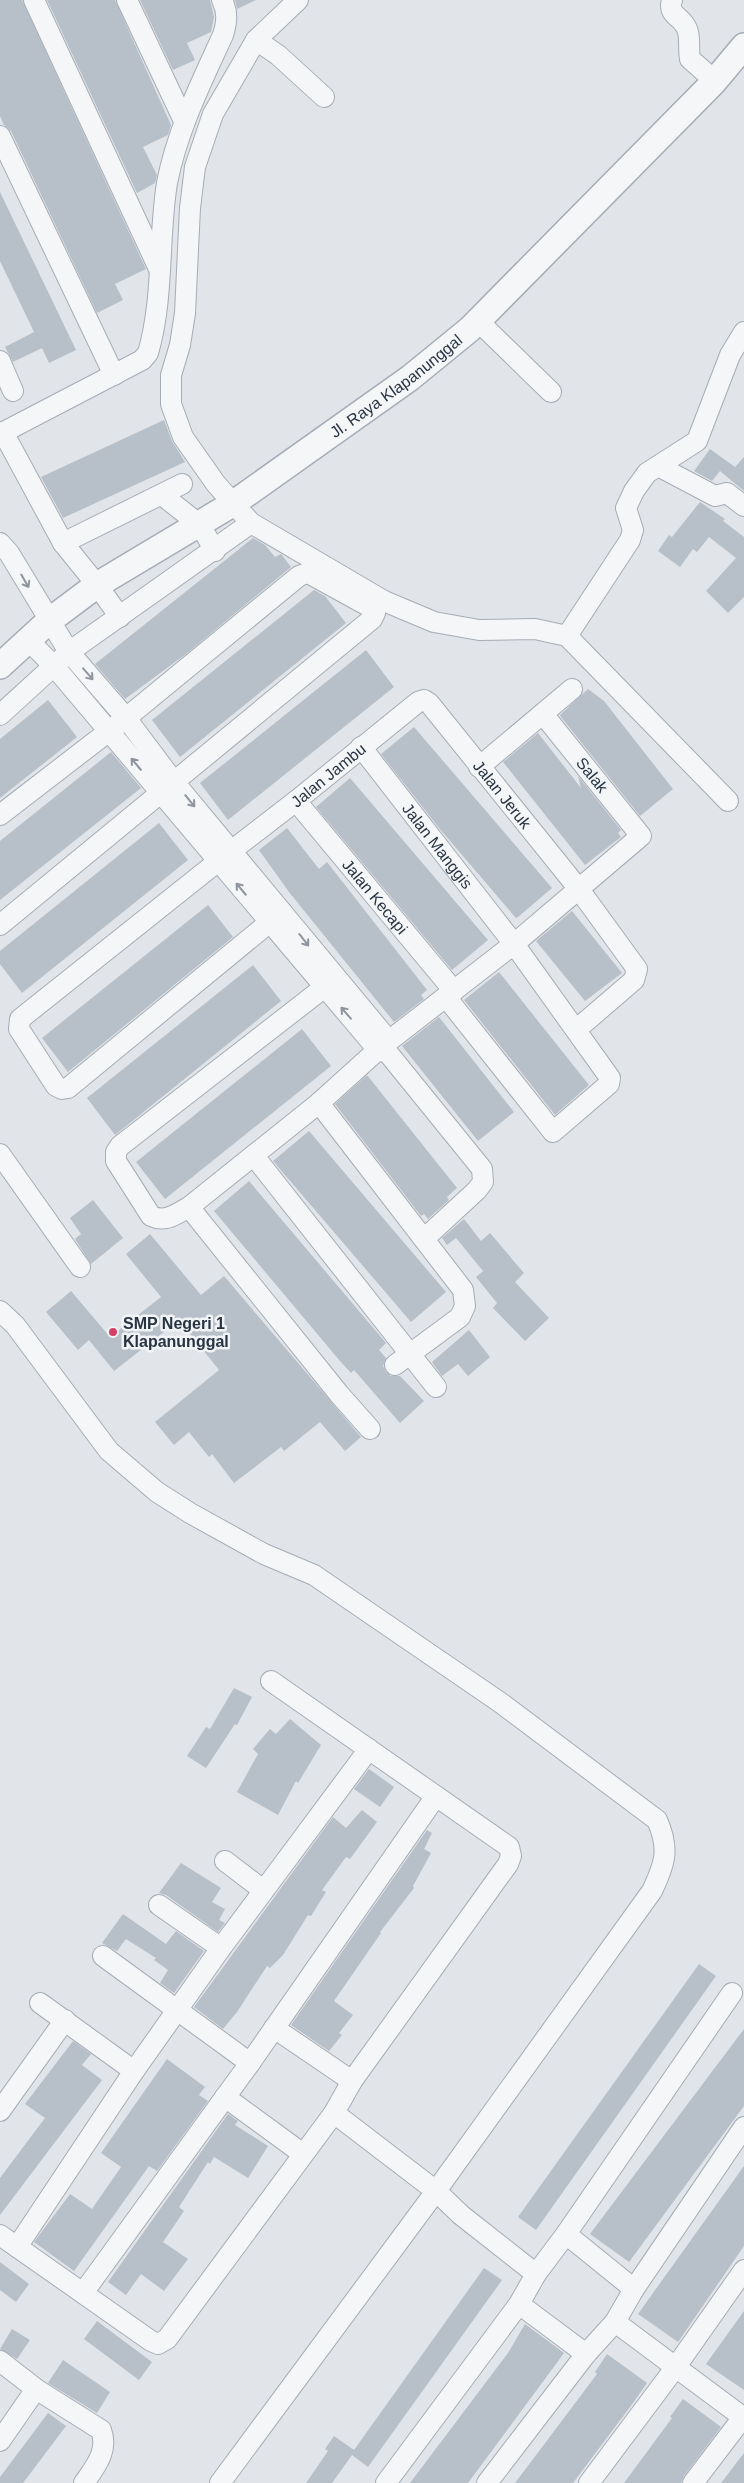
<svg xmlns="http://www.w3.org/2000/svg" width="744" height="2483" font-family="Helvetica,sans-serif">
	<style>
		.building { fill: #b7bfc8 }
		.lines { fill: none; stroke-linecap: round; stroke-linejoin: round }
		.minor-casing { stroke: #a6acb5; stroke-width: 22 }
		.tertiary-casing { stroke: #a6acb5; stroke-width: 28 }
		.minor { stroke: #f4f6f8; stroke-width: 20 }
		.tertiary { stroke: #f4f6f8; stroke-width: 25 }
		.oneway { stroke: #8e959e }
		.poi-dot { fill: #d54066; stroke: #f0f4f7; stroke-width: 2 }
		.labels { text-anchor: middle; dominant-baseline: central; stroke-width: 5; stroke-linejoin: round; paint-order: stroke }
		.street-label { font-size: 16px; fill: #283443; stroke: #f0f4f7 }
		.poi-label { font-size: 16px; font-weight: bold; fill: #283443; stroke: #f0f4f7; text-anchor: start }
	</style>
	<rect width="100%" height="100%" fill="#e1e5ea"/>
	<g class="building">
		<polygon points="0,0 22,0 146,269 115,284 123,300 97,313 11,131 4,125 0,116"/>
		<polygon points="47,0 115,0 171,125 168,135 143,147 157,175 155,183 137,193"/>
		<polygon points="140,0 210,0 214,17 211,32 187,43 195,60 173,70"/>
		<polygon points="235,0 256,0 237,9"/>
		<polygon points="0,192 76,350 49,363 42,348 13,362 5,347 34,332 0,261"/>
		<polygon points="164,420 172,441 185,462 63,518 41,477"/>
		<polygon points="710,449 735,467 744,457 744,491 720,471 712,481 694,471"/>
		<polygon points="700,502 725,519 723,521 744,537 744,597 728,613 706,591 736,558 709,537 697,552 693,549 680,567 658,551 669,535 672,537"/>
		<polygon points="253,538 265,545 275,557 281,554 291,567 186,654 125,699 95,664"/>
		<polygon points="314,590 325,596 346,623 180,757 152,720"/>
		<polygon points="366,650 394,687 228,820 200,783"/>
		<polygon points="588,689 604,701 673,789 640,816 561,717 560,715"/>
		<polygon points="48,700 77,737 0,798 0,739"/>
		<polygon points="414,727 552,888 518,917 516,918 439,828 381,754"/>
		<polygon points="538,733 581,788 578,776 621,830 618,833 621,837 585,865 503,762"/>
		<polygon points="111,752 141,788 0,900 0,841"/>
		<polygon points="350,778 488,940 452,970 316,807"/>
		<polygon points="159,823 188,860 22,993 0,964 0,951"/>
		<polygon points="287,828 319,869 327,862 427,990 421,995 424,999 394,1022 289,892 259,850"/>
		<polygon points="208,905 233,937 68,1072 42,1038"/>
		<polygon points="572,911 622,973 585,1001 536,941"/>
		<polygon points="253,965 281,1001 115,1135 87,1098"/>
		<polygon points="499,972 589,1085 555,1115 464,1000"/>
		<polygon points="439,1017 514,1112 478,1141 402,1046"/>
		<polygon points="302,1029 331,1066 165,1199 136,1162"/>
		<polygon points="367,1075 457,1188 447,1197 449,1200 428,1219 424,1214 421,1216 335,1104"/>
		<polygon points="309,1131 446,1292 411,1322 273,1161"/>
		<polygon points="249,1181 386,1343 379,1350 386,1358 383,1366 386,1372 391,1376 400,1376 424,1401 400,1423 354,1370 351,1373 340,1361 214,1211"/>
		<polygon points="93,1200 123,1238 91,1264 75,1239 81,1234 70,1218"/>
		<polygon points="464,1219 481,1241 490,1233 524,1273 515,1282 549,1318 525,1341 493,1308 497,1303 476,1277 483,1271 456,1238 447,1245 442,1238"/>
		<polygon points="150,1234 201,1295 224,1276 361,1437 345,1451 320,1422 284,1451 281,1447 234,1483 212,1454 209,1457 189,1432 174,1445 155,1422 219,1370 179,1320 114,1371 89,1340 78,1350 46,1312 71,1291 110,1337 161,1297 126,1254"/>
		<polygon points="469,1330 490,1357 468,1376 458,1364 442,1376 432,1362"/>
		<polygon points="234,1688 252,1697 237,1725 235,1724 206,1768 187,1756 206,1727 210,1729"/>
		<polygon points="290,1719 321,1745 298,1783 296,1781 278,1815 237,1792 258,1754 253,1749 270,1729 276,1734"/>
		<polygon points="369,1769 394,1787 380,1807 354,1789"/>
		<polygon points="362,1810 377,1822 350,1859 346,1857 322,1890 326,1892 311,1916 308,1915 283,1955 270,1968 267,1966 237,2012 223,2029 194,2007 333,1817 346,1828"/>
		<polygon points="427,1830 432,1833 424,1849 431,1853 413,1886 414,1888 380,1932 381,1933 334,2001 353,2015 339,2033 342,2035 329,2051 291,2025"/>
		<polygon points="181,1863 221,1888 212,1902 225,1909 219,1920 225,1923 218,1932 166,1895 159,1893"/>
		<polygon points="123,1914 166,1944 176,1931 204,1951 174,1993 160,1983 168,1970 154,1960 156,1958 126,1939 117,1951 102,1943"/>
		<polygon points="699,1964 716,1976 536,2230 518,2217"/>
		<polygon points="744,2029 744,2106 629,2262 590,2234"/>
		<polygon points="73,2041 91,2054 82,2065 102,2080 0,2215 0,2178 45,2118 25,2104"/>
		<polygon points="167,2059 205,2087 199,2095 208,2101 157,2171 149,2166 74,2271 34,2242 70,2194 92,2209 121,2167 101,2153"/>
		<polygon points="228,2114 238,2121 235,2125 268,2146 248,2178 214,2157 210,2164 208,2162 179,2207 184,2211 163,2242 188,2259 164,2291 141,2274 126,2295 108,2282"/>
		<polygon points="744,2166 744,2246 678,2342 638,2314"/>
		<polygon points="0,2262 29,2284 16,2302 0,2290"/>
		<polygon points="484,2268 502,2280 368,2467 352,2455 332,2483 306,2483 328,2451 325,2449 334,2436 354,2450"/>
		<polygon points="744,2311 744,2390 706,2364"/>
		<polygon points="97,2321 152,2362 139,2380 84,2339"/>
		<polygon points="525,2324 564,2353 553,2368 468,2483 410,2483 508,2353"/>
		<polygon points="12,2329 30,2340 17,2359 0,2349"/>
		<polygon points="607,2354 647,2383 633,2403 573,2483 515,2483 597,2374 595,2372"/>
		<polygon points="63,2360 110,2392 97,2413 48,2383"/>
		<polygon points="683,2399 721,2427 684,2476 681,2483 624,2483 672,2418 670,2417"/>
		<polygon points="48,2413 66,2426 23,2483 0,2483 0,2477"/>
		<polygon points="744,2453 744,2483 721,2483"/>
	</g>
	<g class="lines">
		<defs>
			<g id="minor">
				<polyline points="34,0 159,269"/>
				<polyline points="127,0 184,121"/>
				<polyline points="298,0 256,40 213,114 195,167 190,208 185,313 180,345 171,375 171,404 183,437 216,484 251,523 384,601 434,622 479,630 535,629 567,636 630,540 633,530 626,508 634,491 647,473 697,441 730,355 744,332"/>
				<path d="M672 0C667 15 681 16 686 27 691 35 688 50 690 59L715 81"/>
				<polyline points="256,40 278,55 324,97"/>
				<polyline points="0,136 114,375"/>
				<polyline points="478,321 551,392"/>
				<polyline points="0,361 13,391"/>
				<polyline points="3,432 63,543 97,585 120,617"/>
				<path d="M0 434 142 360 148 353C164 298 158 239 167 183 177 131 201 83 223 35 227 22 228 12 222 0"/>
				<polyline points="658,466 715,496 727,493 744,506"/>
				<polyline points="162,495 200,525 215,551"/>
				<polyline points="0,543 9,553 69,652 126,718 174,782 384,1035"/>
				<polyline points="63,543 182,484"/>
				<polyline points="567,636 728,801"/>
				<polyline points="29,641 53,665 378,1050 388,1053 482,1169 483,1182 477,1190 425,1238"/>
				<polyline points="0,715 69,652 251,523"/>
				<path id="s1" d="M361 747 514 944 610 1078 609 1084 553 1132 446 997"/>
				<polyline points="479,767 572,689"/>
				<path id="s2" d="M296 801 454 991"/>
				<polyline points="0,815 126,718 299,576 307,573 312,575 372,608 375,613 372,619 0,925"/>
				<path id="s3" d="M282 912 68 1088 62 1089 56 1086 19 1029 20 1019 231 851 296 801 418 702 424 700 429 703 578 888 637 969 634 980 577 1029"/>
				<path d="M335 979 120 1146 116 1152V1161L151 1216C166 1223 176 1214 189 1207L319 1103 381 1047 514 944 641 836 543 714"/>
				<polyline points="319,1103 463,1290 465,1306 460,1317 395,1365"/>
				<polyline points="0,1154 80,1267"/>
				<polyline points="254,1156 436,1387"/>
				<polyline points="189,1207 339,1394 370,1429"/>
				<path d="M0 1311 15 1325 109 1451 157 1492 190 1513 264 1554 314 1575 501 1703 657 1820C670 1849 665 1864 652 1891L436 2191 220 2483"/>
				<polyline points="225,1861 263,1890"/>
				<polyline points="159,1905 221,1948"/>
				<polyline points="103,1956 250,2063"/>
				<polyline points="40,2003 134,2071"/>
				<polyline points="274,2028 352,2081"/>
				<polyline points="225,2097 303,2154"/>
				<polyline points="0,2111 65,2020"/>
				<polyline points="334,2113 436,2191 461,2215 536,2274"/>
				<polyline points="566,2234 634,2289"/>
				<polyline points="0,2235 151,2341 158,2344 167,2339 334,2113 352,2081 508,1864 511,1856 509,1847 271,1681"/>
				<polyline points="17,2247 134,2071 221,1948 369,1749"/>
				<polyline points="83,2293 250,2063 436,1796"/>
				<polyline points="519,2304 586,2354"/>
				<polyline points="615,2322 744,2418"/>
				<path d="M0 2361 36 2389 101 2430C109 2451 95 2467 84 2483"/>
				<polyline points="0,2441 36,2389"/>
				<polyline points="386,2483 519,2304 536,2274 566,2234 732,1993"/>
				<polyline points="487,2483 586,2354 615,2322 634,2289 744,2127"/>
				<polyline points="589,2483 675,2368 744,2270"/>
				<polyline points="693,2483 744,2416"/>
			</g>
			<g id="tertiary">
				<path id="s4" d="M0 666 49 621 97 585 234 503 410 378 470 329 713 83 744 46"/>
			</g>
		</defs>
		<use href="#minor" class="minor-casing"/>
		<use href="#tertiary" class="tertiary-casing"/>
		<use href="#minor" class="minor"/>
		<use href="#tertiary" class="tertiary"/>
	</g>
	<defs><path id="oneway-shaft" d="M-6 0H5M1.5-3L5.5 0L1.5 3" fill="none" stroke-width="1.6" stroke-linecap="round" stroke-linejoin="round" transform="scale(1.25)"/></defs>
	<g class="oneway">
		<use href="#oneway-shaft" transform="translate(25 581) rotate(60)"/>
		<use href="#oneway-shaft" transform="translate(88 674) rotate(49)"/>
		<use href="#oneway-shaft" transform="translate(136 764) rotate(-130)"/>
		<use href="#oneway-shaft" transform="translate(190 801) rotate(51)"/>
		<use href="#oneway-shaft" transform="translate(241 889) rotate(-130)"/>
		<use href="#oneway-shaft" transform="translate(304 940) rotate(52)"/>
		<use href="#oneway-shaft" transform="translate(346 1013) rotate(-131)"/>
	</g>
	<circle class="poi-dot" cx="113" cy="1332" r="5"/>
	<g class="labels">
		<g class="street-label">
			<text stroke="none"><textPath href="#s4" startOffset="486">Jl. Raya Klapanunggal</textPath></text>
			<text stroke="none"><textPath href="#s3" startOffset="761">Jalan Jambu</textPath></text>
			<text transform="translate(592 775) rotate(51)">Salak</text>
			<text stroke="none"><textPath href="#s3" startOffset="1006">Jalan Jeruk</textPath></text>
			<text stroke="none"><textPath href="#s1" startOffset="125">Jalan Manggis</textPath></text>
			<text stroke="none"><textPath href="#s2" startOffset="124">Jalan Kecapi</textPath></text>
		</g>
		<g class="poi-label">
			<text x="123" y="1323">SMP Negeri 1<tspan x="123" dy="18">Klapanunggal</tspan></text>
		</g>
	</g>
</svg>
